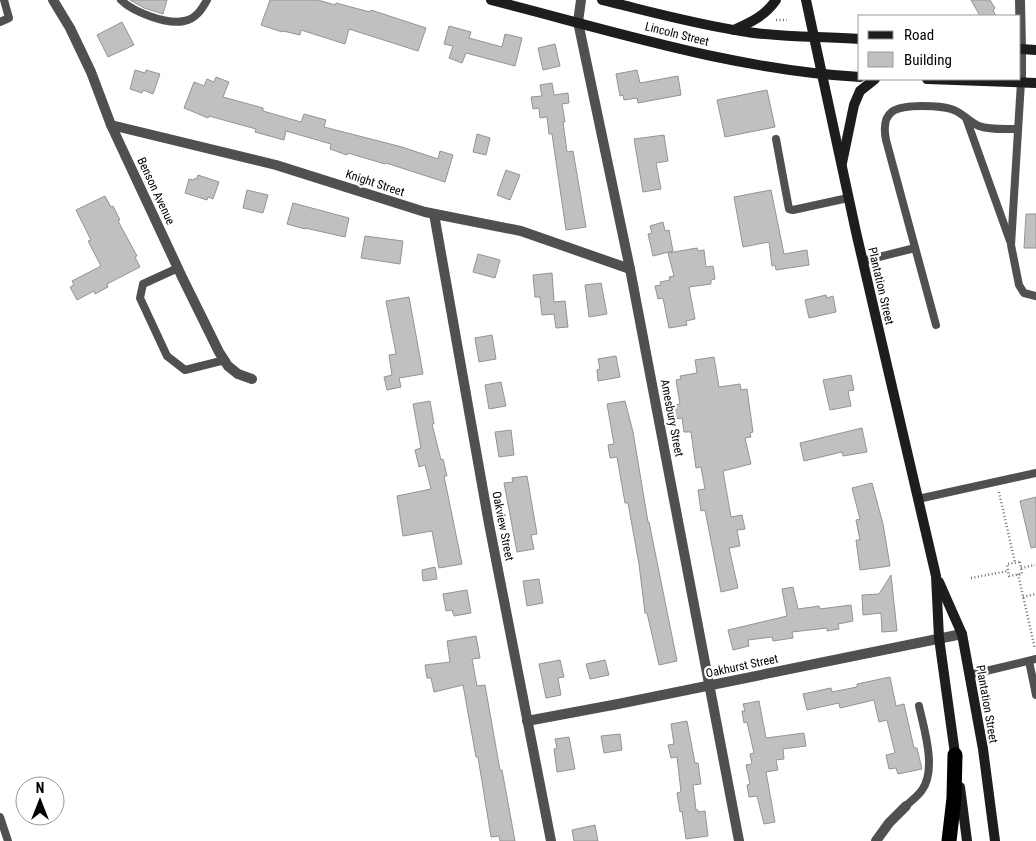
<svg xmlns="http://www.w3.org/2000/svg" width="1036" height="841" font-family="'Roboto Condensed',sans-serif">
	<style>
		.building { fill: #c0c0c0; stroke: #949494 }
		.lines { fill: none; stroke-linecap: round; stroke-linejoin: round }
		.path { stroke: #727272; stroke-width: 2.5; stroke-dasharray: 1 2.5; stroke-linecap: butt }
		.lane { stroke: #505050; stroke-width: 8 }
		.street { stroke: #505050; stroke-width: 10 }
		.secondary { stroke: #1d1d1d; stroke-width: 10 }
		.highway { stroke: #000; stroke-width: 15 }
		.labels { text-anchor: middle; dominant-baseline: central; stroke-width: 4.5; stroke-linejoin: round; paint-order: stroke }
		.street-label { font-size: 12px; fill: #000; stroke: #fff }
	</style>
	<rect width="100%" height="100%" fill="#fff"/>
	<g class="building">
		<polygon points="130,0 167,0 163,14 144,8"/>
		<polygon points="270,0 318,0 335,5 336,3 370,12 371,10 426,28 418,51 349,29 345,44 301,30 300,35 283,31 282,32 261,25"/>
		<polygon points="971,0 990,0 995,8 993,10 996,16 980,16"/>
		<polygon points="122,22 134,45 108,57 97,35"/>
		<polygon points="449,26 471,32 469,38 502,47 505,34 522,38 515,66 466,53 462,63 449,58 453,46 444,44"/>
		<polygon points="555,44 560,66 543,70 538,48"/>
		<polygon points="135,70 145,73 146,70 160,74 153,94 143,90 142,93 130,89"/>
		<polygon points="637,70 640,83 678,76 681,95 638,103 637,98 624,100 623,95 620,96 616,74"/>
		<polygon points="216,77 229,82 223,97 263,108 263,111 301,122 304,114 326,120 324,127 402,147 438,159 440,151 453,155 445,182 386,163 385,164 348,153 347,155 330,149 331,144 286,131 284,140 255,132 256,129 209,116 208,118 184,108 194,82 204,86 207,79 214,82"/>
		<polygon points="552,83 554,95 568,93 569,103 562,104 565,122 563,122 567,152 573,151 586,227 566,230 552,134 549,134 547,117 540,118 539,108 533,109 531,97 542,96 540,85"/>
		<polygon points="767,90 775,127 725,137 717,100"/>
		<polygon points="477,134 490,138 486,155 473,152"/>
		<polygon points="664,135 668,161 656,163 661,189 643,192 634,139"/>
		<polygon points="506,170 520,175 510,200 497,195"/>
		<polygon points="198,175 219,182 213,199 208,197 207,200 185,193 189,179 194,180 195,178 197,179"/>
		<polygon points="247,190 268,195 263,213 243,208"/>
		<polygon points="771,190 784,254 807,250 809,265 776,270 775,265 772,266 769,242 743,247 734,197"/>
		<polygon points="105,196 111,207 113,206 120,220 118,221 137,256 135,257 140,267 107,284 108,287 95,294 94,291 77,300 70,287 74,285 72,281 101,266 88,241 91,240 76,210"/>
		<polygon points="293,203 349,218 345,237 305,228 305,229 287,224"/>
		<polygon points="1026,214 1036,214 1036,248 1024,248"/>
		<polygon points="663,222 665,231 669,230 673,251 653,256 648,234 652,233 650,226"/>
		<polygon points="365,236 403,241 400,264 361,258"/>
		<polygon points="697,248 698,251 704,250 706,267 713,266 715,279 711,280 711,284 689,287 695,319 686,321 687,325 669,328 663,298 658,299 655,286 661,285 660,282 670,280 669,277 674,276 668,253"/>
		<polygon points="478,254 500,260 495,278 473,272"/>
		<polygon points="552,273 554,302 565,301 568,327 556,328 554,314 542,315 540,297 535,297 533,275"/>
		<polygon points="601,283 607,314 589,317 585,285"/>
		<polygon points="826,295 827,298 833,296 836,312 809,318 805,300"/>
		<polygon points="409,297 423,374 399,378 401,387 387,390 384,377 392,375 389,355 396,354 386,301"/>
		<polygon points="492,335 496,359 479,362 475,338"/>
		<polygon points="616,356 620,377 598,381 597,370 600,369 598,359"/>
		<polygon points="714,357 719,387 740,384 741,390 747,389 753,432 750,433 751,437 745,438 751,464 723,471 731,517 742,515 745,529 737,530 740,546 729,548 738,588 721,592 705,510 701,511 698,490 705,489 701,467 696,468 691,432 684,432 682,418 674,419 672,405 680,404 676,380 681,379 680,376 697,373 695,360"/>
		<polygon points="851,375 854,390 848,391 851,406 830,410 823,380"/>
		<polygon points="501,382 506,406 489,409 485,385"/>
		<polygon points="430,401 434,424 432,424 441,460 443,459 447,476 444,476 462,564 439,568 432,531 403,536 397,496 431,489 425,465 419,467 415,450 421,448 413,404"/>
		<polygon points="625,401 633,432 648,522 649,522 677,661 659,665 647,613 645,613 639,564 628,503 625,503 617,457 610,458 608,445 614,444 607,404"/>
		<polygon points="862,428 867,452 843,456 842,452 804,461 800,443"/>
		<polygon points="511,430 514,455 499,457 495,432"/>
		<polygon points="527,476 537,534 531,535 534,549 517,552 504,483 513,482 512,478"/>
		<polygon points="872,483 883,524 890,566 860,570 856,540 860,540 856,520 860,519 852,488"/>
		<polygon points="1036,497 1036,547 1031,548 1020,501"/>
		<polygon points="435,567 437,579 423,581 422,570"/>
		<polygon points="891,575 897,631 882,632 881,613 863,615 862,595 879,594"/>
		<polygon points="539,579 543,603 527,606 523,581"/>
		<polygon points="793,587 798,609 819,606 820,609 851,605 853,621 838,624 839,629 827,631 827,628 792,632 793,638 773,641 772,637 748,640 749,646 733,650 728,630 787,616 782,589"/>
		<polygon points="467,590 471,613 454,616 452,610 446,611 443,594"/>
		<polygon points="476,636 480,658 472,659 477,686 485,685 500,770 502,770 515,841 500,841 499,836 491,837 478,757 476,757 463,685 434,692 431,678 427,678 425,665 450,662 447,641"/>
		<polygon points="560,660 564,677 558,678 561,695 546,698 539,664"/>
		<polygon points="605,660 609,675 590,679 586,664"/>
		<polygon points="890,677 896,706 904,704 914,748 917,748 922,769 898,774 896,768 889,769 886,755 895,753 887,720 879,722 874,700 840,708 839,703 807,710 803,694 831,688 832,692 857,687 857,684"/>
		<polygon points="759,701 766,738 804,733 806,746 783,749 784,759 776,760 778,770 766,772 775,822 764,824 757,796 749,797 747,785 750,784 746,765 752,764 750,754 754,753 747,722 744,723 742,711 745,711 743,704"/>
		<polygon points="687,721 695,763 698,763 701,784 693,785 696,810 698,810 698,812 705,811 708,836 686,839 682,811 680,812 677,793 681,792 677,757 671,758 668,745 674,744 671,724"/>
		<polygon points="620,734 622,750 604,753 601,736"/>
		<polygon points="569,737 575,769 557,772 554,749 557,748 555,739"/>
		<polygon points="595,825 598,841 574,841 572,830"/>
	</g>
	<g class="lines">
		<g class="path">
			<polyline points="776,20 787,20"/>
			<polyline points="999,492 1015,563"/>
			<polygon points="1020,562 1022,574 1009,576 1007,564"/>
			<polyline points="1021,568 1035,565"/>
			<polyline points="1018,574 1035,649"/>
			<polyline points="971,578 1008,571"/>
			<polyline points="1023,597 1036,594"/>
		</g>
		<g class="lane">
			<path d="M121 0C133 12 167 25 184 21 196 19 202 9 207 0"/>
			<polyline points="0,22 9,18 4,0"/>
			<polyline points="1021,82 1011,245 1019,285 1024,293 1036,296"/>
			<polyline points="966,118 1010,241"/>
			<polyline points="776,139 789,209 793,210 848,198"/>
			<polyline points="863,261 915,248"/>
			<polyline points="178,268 143,284 140,298 167,356 185,370 225,360"/>
			<path d="M936 325 886 140C880 110 896 106 922 106 933 106 946 106 956 111 964 115 970 122 979 126 989 130 1006 129 1017 129"/>
			<polyline points="918,499 1036,473"/>
			<polyline points="1029,661 1036,695"/>
			<polyline points="969,675 1036,659"/>
			<path d="M906 806C911 801 918 796 922 790 937 769 924 729 919 706"/>
			<polyline points="0,817 8,841"/>
		</g>
		<g class="street">
			<polyline points="53,0 70,28 91,72 111,125 182,277 219,352 228,366 238,374 252,379"/>
			<polyline points="581,0 578,22 630,269 739,841"/>
			<polyline points="1020,0 1021,49 1021,82"/>
			<polyline points="111,125 276,165 425,212 521,231 630,269"/>
			<polyline points="434,214 489,524 551,841"/>
			<polyline points="527,721 618,704 962,634"/>
			<polyline points="876,841 889,823 906,806"/>
		</g>
		<g class="secondary">
			<path d="M491 0C613 31 734 70 860 77"/>
			<path d="M602 0C648 11 694 24 741 31 780 38 820 36 860 39"/>
			<polyline points="806,0 856,232 936,576 939,638 956,761"/>
			<path d="M734 30C751 22 765 16 776 0"/>
			<polyline points="1020,49 1036,50"/>
			<polyline points="927,79 1036,83"/>
			<polyline points="842,163 854,105 860,91 875,79"/>
			<polyline points="939,582 962,634 983,749 995,841"/>
			<polyline points="960,787 967,841"/>
		</g>
		<polyline class="highway" points="949,841 954,798 955,755"/>
	</g>
	<g class="labels">
		<g class="street-label">
			<text transform="translate(677 34) rotate(14)">Lincoln Street</text>
			<text transform="translate(375 183) rotate(18)">Knight Street</text>
			<text transform="translate(156 191) rotate(65)">Benson Avenue</text>
			<text transform="translate(881 286) rotate(77)">Plantation Street</text>
			<text transform="translate(672 418) rotate(79)">Amesbury Street</text>
			<text transform="translate(503 526) rotate(79)">Oakview Street</text>
			<text transform="translate(742 666) rotate(-12)">Oakhurst Street</text>
			<text transform="translate(987 704) rotate(80)">Plantation Street</text>
		</g>
	</g>
	<rect x="858" y="15" width="162" height="65" fill="#ffffff" stroke="#999999"/>
	<rect x="868" y="31" width="25" height="8" fill="#1d1d1d" stroke="#999999"/>
	<text x="904" y="40" font-size="15" fill="#000000">Road</text>
	<rect x="868" y="52" width="25" height="15" fill="#c0c0c0" stroke="#999999"/>
	<text x="904" y="65" font-size="15" fill="#000000">Building</text>
	<g transform="translate(40 801)"><circle r="24" fill="#ffffff" stroke="#999999"/>
	<path d="M0-4L9 19L0 12L-9 19Z" fill="#000000"/>
	<text y="-8" font-size="14" font-weight="bold" text-anchor="middle" fill="#000000">N</text>
	</g>
</svg>
